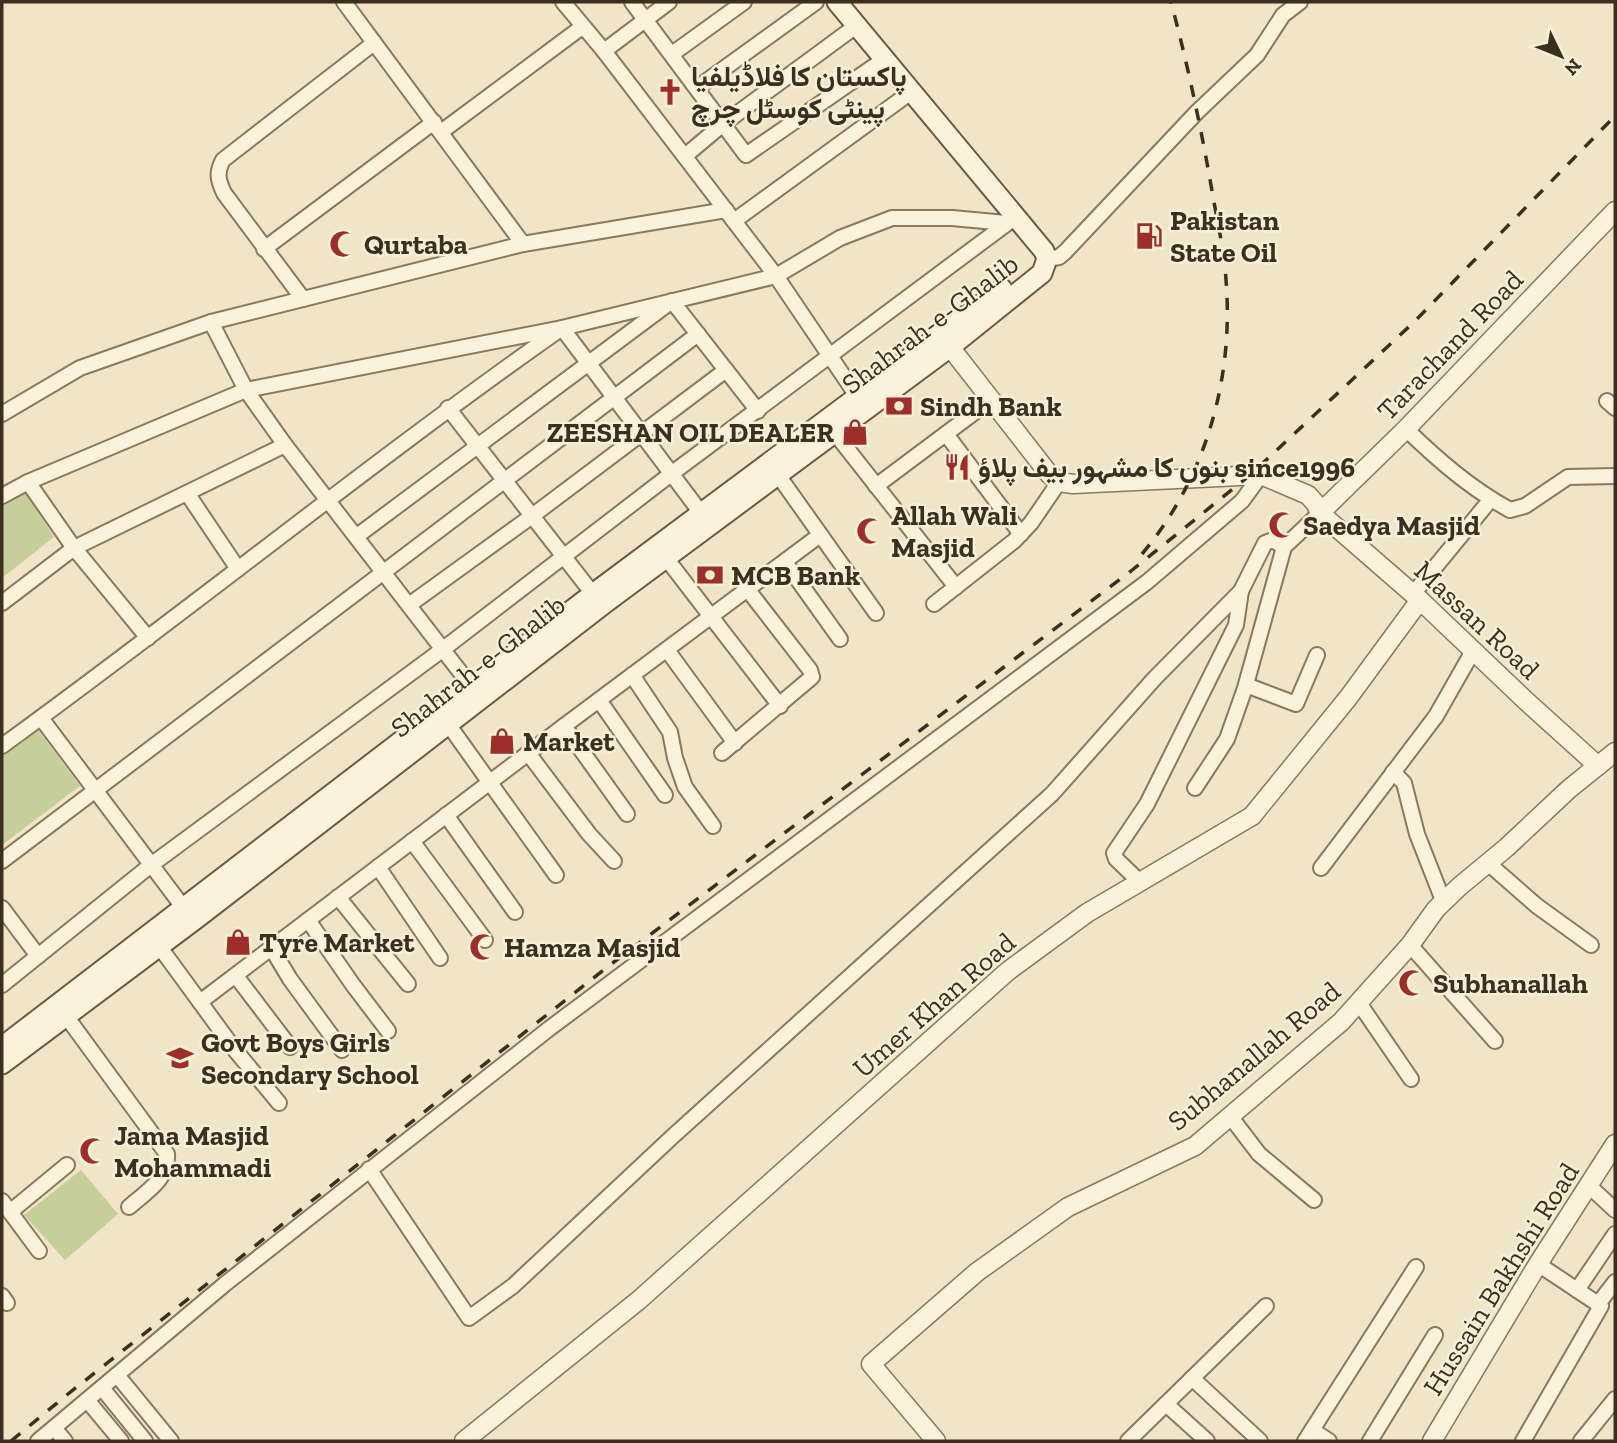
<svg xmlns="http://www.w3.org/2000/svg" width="1617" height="1443" font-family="'Zilla Slab',Vazirmatn,serif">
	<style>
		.green { fill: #c6cf9a }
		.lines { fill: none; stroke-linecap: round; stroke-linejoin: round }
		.minor-casing { stroke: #8c785c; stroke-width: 18 }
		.tertiary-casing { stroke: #8c785c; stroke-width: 21 }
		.secondary-casing { stroke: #6e593f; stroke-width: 23 }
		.minor { stroke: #faf2db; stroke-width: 14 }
		.tertiary { stroke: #faf2db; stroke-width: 18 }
		.secondary { stroke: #faf2db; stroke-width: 19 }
		.rail { stroke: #3c2f20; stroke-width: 3.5; stroke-dasharray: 12 12; stroke-linecap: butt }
		.labels { text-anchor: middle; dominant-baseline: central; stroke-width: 5; stroke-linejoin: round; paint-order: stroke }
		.poi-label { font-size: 28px; font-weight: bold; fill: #3c2f20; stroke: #f7efd7; text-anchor: start }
		.street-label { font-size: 28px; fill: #3c2f20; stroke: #f7efd7 }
	</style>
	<rect width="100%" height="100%" fill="#f0e5c7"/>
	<g class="green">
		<polygon points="20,483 54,537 2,578 2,493"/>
		<polygon points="35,726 80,786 2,845 2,751"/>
		<polygon points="81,1170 118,1214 65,1260 24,1215"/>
	</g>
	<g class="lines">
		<defs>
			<g id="minor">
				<polyline points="344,2 523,244"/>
				<polyline points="563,2 604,51 776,276 857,396"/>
				<polyline points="632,2 746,155 886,58"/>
				<polyline points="604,51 669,2"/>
				<polyline points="672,54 744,2"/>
				<polyline points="697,88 816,2"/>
				<polyline points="441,132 582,27"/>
				<polyline points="685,156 723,124 856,26"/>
				<polyline points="734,221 911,92"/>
				<polyline points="264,249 434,122"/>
				<polyline points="1047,259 1059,257 1065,252 1197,112 1257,55 1283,15 1300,2"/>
				<path d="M303 299 224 193C218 180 216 173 223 160L374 43"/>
				<polyline points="211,322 246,390 285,445 471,686"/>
				<polyline points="1607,401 1615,408"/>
				<polyline points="448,408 593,594"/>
				<polyline points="2,414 80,368 211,322 523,244 726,210"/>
				<path d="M1406 429C1438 460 1470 488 1510 510L1525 506 1568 477 1615 476"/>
				<polyline points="834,432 956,587"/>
				<polyline points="946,434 1021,534"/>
				<polyline points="778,475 876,613"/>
				<polyline points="28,482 74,548 148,638"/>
				<polyline points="876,486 991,400"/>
				<polyline points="187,493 238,569"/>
				<polyline points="2,496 28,482 246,390 562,328 776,276 840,238 892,218 952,218 1006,223"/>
				<polyline points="357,536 672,301 758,411"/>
				<polyline points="666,558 780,706"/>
				<polyline points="785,562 840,639"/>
				<polyline points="1413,594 1491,499"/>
				<polyline points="2,603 74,548 285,445"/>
				<polyline points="934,604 1014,541 1031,523 1059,482"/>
				<polyline points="409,605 532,516 726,370"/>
				<polyline points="667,650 735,743"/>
				<polyline points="632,675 670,732 675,758 685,787 713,826"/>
				<polyline points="1246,685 1296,704 1317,655"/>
				<polyline points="599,700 665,795"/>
				<polyline points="41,718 183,907"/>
				<polyline points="448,724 556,875"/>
				<polyline points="564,726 627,814"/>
				<path d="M2 746C191 609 371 462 562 328L701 513"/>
				<polyline points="528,753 589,834 614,861"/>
				<polyline points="722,753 812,677 810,670 748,590"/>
				<polyline points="1393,772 1404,783 1417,834 1444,903"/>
				<polyline points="1195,788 1227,739 1245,688 1284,547 1320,513"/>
				<polyline points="446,815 515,912"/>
				<polyline points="412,841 485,940"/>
				<polyline points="2,861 698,334"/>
				<polyline points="1489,864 1537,906 1591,945"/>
				<polyline points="378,867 440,958"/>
				<polyline points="1321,868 1436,716 1473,651"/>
				<polyline points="1140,882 1116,859 1114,853 1147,804 1236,625 1241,591"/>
				<polyline points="338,897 408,984"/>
				<polyline points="2,908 38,956"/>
				<polyline points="308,920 353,985 388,1031"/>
				<polyline points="1410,945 1495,1041"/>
				<polyline points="159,946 235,1050 279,1103"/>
				<polyline points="272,949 290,979 342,1050"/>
				<polyline points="236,976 290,1047"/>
				<polyline points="2,985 151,865 442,650 671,474 1017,216"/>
				<polyline points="200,1002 564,726 820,535"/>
				<polyline points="1359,1003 1411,1079"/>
				<path d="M66 1016 167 1154C169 1179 146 1192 129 1207"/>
				<polyline points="1230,1116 1259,1154 1314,1200"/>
				<polyline points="369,1169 469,1318 513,1286 672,1137 1052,794 1154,679 1241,591 1265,543 1273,540 1284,547"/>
				<polyline points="1588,1185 1615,1210"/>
				<polyline points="2,1201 39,1251"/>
				<polyline points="10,1212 67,1165"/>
				<polyline points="1577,1290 1615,1234"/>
				<polyline points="2,1296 7,1303"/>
				<polyline points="1598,1304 1615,1282"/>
				<polyline points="117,1375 171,1441"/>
				<polyline points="1192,1378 1260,1441"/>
				<polyline points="102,1388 145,1441"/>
				<polyline points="87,1400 121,1441"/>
				<polyline points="1166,1404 1207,1441"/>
				<polyline points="54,1428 65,1441"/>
				<polyline points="1312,1430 1329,1441"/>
				<polyline points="38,1441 225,1284 550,1028 1147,582 1242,501 1261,475"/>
				<polyline points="1128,1441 1266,1306"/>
				<polyline points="1305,1441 1416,1267"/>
				<polyline points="1370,1441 1435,1335"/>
				<polyline points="1523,1441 1601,1306 1538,1264"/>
				<polyline points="1581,1441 1615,1399"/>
			</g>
			<g id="tertiary">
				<polyline points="950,347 1049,474 1059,482 1073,484 1261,475 1308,495 1316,504 1320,513 1420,600 1525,700 1598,766"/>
				<polyline points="1320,513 1406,429 1615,211"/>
				<polyline points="464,1441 639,1300 1008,971 1087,913 1252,816 1348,698 1420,600"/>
				<polyline points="936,1441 871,1364 977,1272 1068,1207 1195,1146 1341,1022 1410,945 1436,909 1460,886 1506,848 1569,789 1615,752"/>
				<polyline points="1432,1441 1538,1264 1615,1144"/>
			</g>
			<g id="secondary">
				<polyline points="2,1047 593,594 1002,289"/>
				<polyline points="2,1064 197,918 605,603 950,347 1042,273 1047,259 1044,251 837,2"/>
			</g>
		</defs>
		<use href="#minor" class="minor-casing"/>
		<use href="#tertiary" class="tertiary-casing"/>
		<use href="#secondary" class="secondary-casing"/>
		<use href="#minor" class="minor"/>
		<use href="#tertiary" class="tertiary"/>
		<use href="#secondary" class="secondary"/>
		<g class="rail">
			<path d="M1142 554C1206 478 1234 378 1226 280 1224 248 1216 216 1211 185 1200 123 1187 62 1171 2"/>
			<polyline points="11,1441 68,1394 606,968 1131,571 1249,476 1414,322 1615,116"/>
		</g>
	</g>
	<defs>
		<symbol id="church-bare" viewBox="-9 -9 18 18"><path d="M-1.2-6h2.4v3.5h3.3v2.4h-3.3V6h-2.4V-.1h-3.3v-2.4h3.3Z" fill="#9d2e2a" stroke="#f7efd7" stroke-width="2.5" paint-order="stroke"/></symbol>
		<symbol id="fuel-bare" viewBox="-9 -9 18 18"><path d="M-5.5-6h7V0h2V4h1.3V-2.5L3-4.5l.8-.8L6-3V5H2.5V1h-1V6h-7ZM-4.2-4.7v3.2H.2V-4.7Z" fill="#9d2e2a" stroke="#f7efd7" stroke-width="2.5" paint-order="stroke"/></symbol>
		<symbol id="mosque-bare" viewBox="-9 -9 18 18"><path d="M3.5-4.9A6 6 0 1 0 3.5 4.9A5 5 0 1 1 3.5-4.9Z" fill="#9d2e2a" stroke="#f7efd7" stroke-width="2.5" paint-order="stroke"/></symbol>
		<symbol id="bank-bare" viewBox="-9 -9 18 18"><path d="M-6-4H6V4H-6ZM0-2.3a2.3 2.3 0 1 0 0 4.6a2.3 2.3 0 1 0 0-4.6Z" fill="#9d2e2a" stroke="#f7efd7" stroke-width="2.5" paint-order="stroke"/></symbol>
		<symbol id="shop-bare" viewBox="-9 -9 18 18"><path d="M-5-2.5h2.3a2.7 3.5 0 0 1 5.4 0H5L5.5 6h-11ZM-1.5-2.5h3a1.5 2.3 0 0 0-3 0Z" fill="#9d2e2a" stroke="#f7efd7" stroke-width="2.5" paint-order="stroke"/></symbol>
		<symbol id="restaurant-bare" viewBox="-9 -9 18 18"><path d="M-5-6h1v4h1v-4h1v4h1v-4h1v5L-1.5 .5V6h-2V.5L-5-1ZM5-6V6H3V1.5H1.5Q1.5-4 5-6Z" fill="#9d2e2a" stroke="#f7efd7" stroke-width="2.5" paint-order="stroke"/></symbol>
		<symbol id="school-bare" viewBox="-9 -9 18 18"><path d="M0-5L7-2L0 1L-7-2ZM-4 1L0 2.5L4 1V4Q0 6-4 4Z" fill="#9d2e2a" stroke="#f7efd7" stroke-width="2.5" paint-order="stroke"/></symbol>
	</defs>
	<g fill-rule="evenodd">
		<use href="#church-bare" x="651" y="73" width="38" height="38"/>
		<use href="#fuel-bare" x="1130" y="217" width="38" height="38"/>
		<use href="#mosque-bare" x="324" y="225" width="38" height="38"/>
		<use href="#bank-bare" x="880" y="387" width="38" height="38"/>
		<use href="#shop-bare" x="836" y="413" width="38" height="38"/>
		<use href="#restaurant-bare" x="938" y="448" width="38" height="38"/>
		<use href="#mosque-bare" x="1263" y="506" width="38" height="38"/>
		<use href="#mosque-bare" x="851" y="512" width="38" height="38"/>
		<use href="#bank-bare" x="691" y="556" width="38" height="38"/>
		<use href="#shop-bare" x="483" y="722" width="38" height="38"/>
		<use href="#shop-bare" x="219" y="923" width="38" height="38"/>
		<use href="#mosque-bare" x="464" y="928" width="38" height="38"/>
		<use href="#mosque-bare" x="1393" y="964" width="38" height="38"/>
		<use href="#school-bare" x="161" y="1039" width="38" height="38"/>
		<use href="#mosque-bare" x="74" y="1132" width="38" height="38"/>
	</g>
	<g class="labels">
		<g class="poi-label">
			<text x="691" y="76">پاکستان کا فلاڈیلفیا<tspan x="691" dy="32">پینٹی کوسٹل چرچ</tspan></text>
			<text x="1170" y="220">Pakistan<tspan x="1170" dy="32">State Oil</tspan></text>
			<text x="364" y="244">Qurtaba</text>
			<text x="920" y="406">Sindh Bank</text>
			<text x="834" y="432" text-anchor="end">ZEESHAN OIL DEALER</text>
			<text x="978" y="467">بنوں کا مشہور بیف پلاؤ since1996</text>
			<text x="891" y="515">Allah Wali<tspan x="891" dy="32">Masjid</tspan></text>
			<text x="1303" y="525">Saedya Masjid</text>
			<text x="731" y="575">MCB Bank</text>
			<text x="523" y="741">Market</text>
			<text x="259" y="942">Tyre Market</text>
			<text x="504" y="947">Hamza Masjid</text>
			<text x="1433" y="983">Subhanallah</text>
			<text x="201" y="1042">Govt Boys Girls<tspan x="201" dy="32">Secondary School</tspan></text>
			<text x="114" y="1135">Jama Masjid<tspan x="114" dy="32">Mohammadi</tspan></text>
		</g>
		<g class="street-label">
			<text transform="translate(930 324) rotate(-37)">Shahrah-e-Ghalib</text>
			<text transform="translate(1450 345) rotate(-46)">Tarachand Road</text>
			<text transform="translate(1477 620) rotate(43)">Massan Road</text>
			<text transform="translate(478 666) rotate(-38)">Shahrah-e-Ghalib</text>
			<text transform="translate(934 1005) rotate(-41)">Umer Khan Road</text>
			<text transform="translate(1254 1056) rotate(-40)">Subhanallah Road</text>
			<text transform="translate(1501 1279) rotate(-58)">Hussain Bakhshi Road</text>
		</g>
	</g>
	<rect width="1617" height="1443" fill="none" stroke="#3c2f20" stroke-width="7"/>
	<g transform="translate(1561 56) rotate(133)" stroke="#f7efd7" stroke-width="5" paint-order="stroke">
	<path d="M0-5L12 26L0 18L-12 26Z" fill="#3c2f20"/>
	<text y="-10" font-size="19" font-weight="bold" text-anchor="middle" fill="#3c2f20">N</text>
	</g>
</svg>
